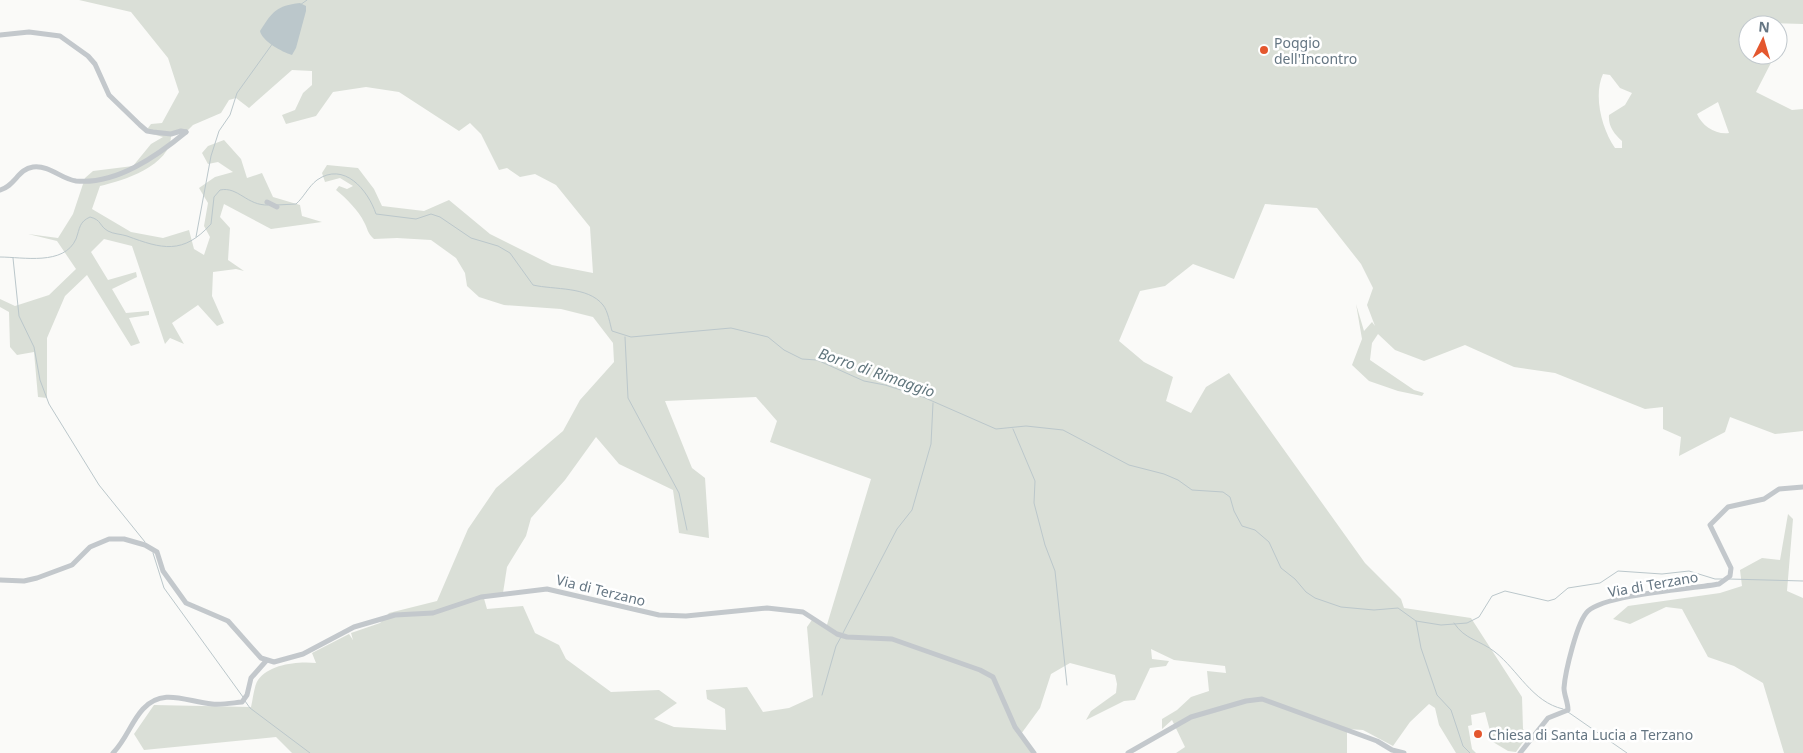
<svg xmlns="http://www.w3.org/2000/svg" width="1803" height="753" font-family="'Noto Sans',sans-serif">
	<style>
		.green { fill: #dadfd7; fill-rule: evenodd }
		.water { fill: #bbc7cb }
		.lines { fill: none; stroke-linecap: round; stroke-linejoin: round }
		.stream { stroke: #bbc7cb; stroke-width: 1 }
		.minor { stroke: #c3c8cc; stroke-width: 5 }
		.poi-dot { fill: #e4572e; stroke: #fff; stroke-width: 2 }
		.labels { text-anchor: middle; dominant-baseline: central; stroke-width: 5; stroke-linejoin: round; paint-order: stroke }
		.poi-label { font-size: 14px; fill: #657683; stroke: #fff; text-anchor: start }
		.street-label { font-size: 14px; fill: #657683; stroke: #fff }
		.water-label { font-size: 15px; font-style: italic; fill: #60757c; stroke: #fff }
	</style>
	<rect width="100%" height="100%" fill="#fafaf8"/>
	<g class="green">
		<path d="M79 0H1803V24L1764 23 1762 25H1748V55H1775L1756 92 1792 110 1803 109V431L1775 434 1730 417 1725 432 1679 456 1681 437 1663 429V407L1645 409 1555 373 1514 367 1465 345 1424 361 1395 350 1378 334 1372 343 1370 360 1414 390 1424 393 1422 396 1398 391 1369 381 1352 365 1362 339 1356 304 1364 331 1372 322 1375 326 1367 305 1373 288 1361 264 1317 208 1265 204 1234 279 1193 264 1165 286 1140 291 1119 341 1144 362 1173 377 1166 401 1191 413 1206 387 1229 373 1365 563 1401 599 1404 608 1471 618 1522 697 1523 729 1528 735 1516 752 1508 751 1493 742 1485 712 1471 715 1472 725 1468 726 1472 749 1476 753H1456L1439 725 1435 708 1429 704 1410 722 1393 746 1363 730 1347 729V753H1176L1185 747 1172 720 1162 729V719L1177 710 1191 697 1209 691 1207 671 1226 673 1225 666 1174 660 1151 649 1152 659 1169 661 1166 666 1150 668 1135 700 1124 701 1086 720 1091 711 1116 693 1117 684 1115 675 1070 663 1051 674 1040 708 1021 734 1035 753H292L276 737 144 750 134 734 154 705 251 707C253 699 254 686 258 680 269 664 298 661 316 663L312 653 349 634 353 640 351 633 380 623 389 613 437 601 468 529 496 488 563 431 580 400 614 362 613 343 593 317 561 309 504 305 479 297 467 286 465 273 456 258 431 240 397 238 374 239C367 233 368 229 364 222 359 211 346 198 336 190L339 186 347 189 353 186 340 178 325 182 322 173 327 165 358 168 374 189 382 206 424 211 449 200 490 234 552 265 593 273 590 227 556 185 535 174 520 177 507 168 499 170 481 134 470 123 459 131 399 92 366 87 333 92 316 116 286 124 282 115 295 110 303 93 312 85V71L292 70 249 108 236 98 229 100 221 113 193 125 186 132 171 134C173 165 123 181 100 186L92 209 131 232 163 238 189 230 194 249 204 255 210 237 204 226 208 203 199 188 215 177 233 172 218 162 208 164 202 153 208 146 224 140 241 159 247 178 262 173 273 197 300 205 302 216 322 222 271 229 224 204 220 217 230 228 228 260 244 271 236 269 213 272 212 296 224 323 217 326 198 305 172 323 184 344 170 338 165 344 132 246 104 239 91 252 108 280 136 272 137 277 112 289 126 313 149 311V315L129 318 140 343 131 346 87 275 65 296 47 338V398L38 397 34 352 17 355 10 347 9 312 0 307V299L15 306 49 295 76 269 57 241 28 234 58 238 73 214 85 178 93 171 133 166 151 144 163 137 145 132 151 124 162 123 179 92 168 58 131 12ZM1603 74 1610 75 1620 88 1632 93 1625 105 1609 115C1608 126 1614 134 1622 141V148H1615C1602 129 1593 96 1603 74ZM1718 102 1729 133C1716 135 1702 126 1697 114ZM756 397 777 421 770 442 871 479 826 628 814 617 807 627 813 697 789 708 763 712 747 687 706 690 707 699 725 709 726 730 674 727 654 719 677 703 659 690 611 692 566 659 559 645 535 633 523 606 487 609 483 595 503 593 507 567 526 536 531 518 565 480 596 437 619 464 673 490 679 533 709 538 705 478 692 468 665 401Z"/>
		<polygon points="1788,514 1793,519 1787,591 1803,598 1803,753 1784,753 1763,683 1734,666 1708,657 1682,609 1666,607 1630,624 1613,619 1628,606 1720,593 1742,586 1740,570 1762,558 1780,560"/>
	</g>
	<path class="water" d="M300 3 306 6V11L296 48 292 55C282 52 262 41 260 31 273 11 276 6 300 3Z"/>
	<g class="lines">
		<g class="stream">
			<polyline points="300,5 307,0"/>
			<path d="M277 205 296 204C304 197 308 187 317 180 344 161 368 190 376 214L416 219 431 214 440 217 471 238 498 246 510 253 533 285C554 290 588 286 603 305 608 311 610 324 612 331L631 337 731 328 768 337 784 350 802 359 817 360 864 381 885 385 923 397 996 429 1026 426 1063 430 1129 465 1164 474 1178 480 1192 490 1223 492 1230 497 1234 511 1242 526 1255 530 1269 542 1281 568 1295 579 1306 592 1315 598 1341 607 1374 610 1398 608 1416 621 1441 625 1467 623 1479 617 1492 596 1505 591 1548 601 1555 599 1568 588 1600 583 1618 571 1662 574 1689 571 1715 579H1722"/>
			<polyline points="196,237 211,156 219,131 230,115 237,93 273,43"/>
			<path d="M0 257C23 257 64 266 76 239 80 228 79 222 90 217 102 220 99 226 108 231 113 234 121 234 127 236 162 249 183 255 211 224L214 197 220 190C238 186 247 206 268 205"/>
			<polyline points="13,258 19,316 34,347 40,380 49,404 99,485 145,542"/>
			<polyline points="625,337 628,398 679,493 687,530"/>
			<polyline points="1013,429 1035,481 1034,503 1045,545 1055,571 1067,685"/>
			<polyline points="153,553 164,588 243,697"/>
			<polyline points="1729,579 1803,581"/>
			<polyline points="1416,621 1421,648 1437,695 1451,710 1463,746 1470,753"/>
			<path d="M1454 623C1465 640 1480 640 1495 652 1518 670 1532 702 1563 709"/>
			<polyline points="843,633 897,529 912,510 931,444 933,403"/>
			<polyline points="822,695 836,646 841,637"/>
			<polyline points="245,701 250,708 310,753"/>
			<polyline points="1568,712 1627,753"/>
		</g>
		<g class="minor">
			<polyline points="0,35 29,32 60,36 88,56 95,64 109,95 140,125 147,131 153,132 171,134 181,131 186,132"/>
			<path d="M0 190C15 186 18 169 33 167 50 165 61 179 76 181 116 185 157 156 186 132"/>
			<polyline points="267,202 277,207"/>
			<polyline points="0,580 24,581 37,578 72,565 90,547 109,539 124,539 145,545 157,552 163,571 186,603 228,621 261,658 274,662 303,654 354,627 395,615 433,613 481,597 547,589 659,615 686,616 767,608 803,612 837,634 847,637 892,639 980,670 993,677 1015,727 1034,753"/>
			<path d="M113 753C126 740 131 722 143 709 163 687 187 702 212 704 222 705 232 703 242 702L247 695 251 678 266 661"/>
			<polyline points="1128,753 1191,717 1246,701 1262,699 1377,741 1392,750 1404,753"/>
			<path d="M1520 753 1548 718 1568 710C1568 702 1564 695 1564 688 1565 673 1577 621 1588 611 1607 594 1691 589 1719 584L1730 576 1731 568 1710 525 1728 507 1764 499 1779 489 1803 487"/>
		</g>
	</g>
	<g class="poi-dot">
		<circle cx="1264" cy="50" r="5"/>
		<circle cx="1478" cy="734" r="5"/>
	</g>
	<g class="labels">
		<g class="poi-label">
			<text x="1274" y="42">Poggio<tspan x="1274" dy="16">dell'Incontro</tspan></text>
			<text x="1488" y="734">Chiesa di Santa Lucia a Terzano</text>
		</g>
		<g class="street-label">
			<text transform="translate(1653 584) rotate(-10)">Via di Terzano</text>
			<text transform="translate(601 590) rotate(14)">Via di Terzano</text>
		</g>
		<g class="water-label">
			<text transform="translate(877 372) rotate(19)">Borro di Rimaggio</text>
		</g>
	</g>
	<g transform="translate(1763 40) rotate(5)"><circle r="24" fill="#ffffff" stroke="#c1c8cd"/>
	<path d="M0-4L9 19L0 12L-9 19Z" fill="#e4572e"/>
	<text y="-8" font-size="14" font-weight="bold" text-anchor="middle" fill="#657683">N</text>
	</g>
</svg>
